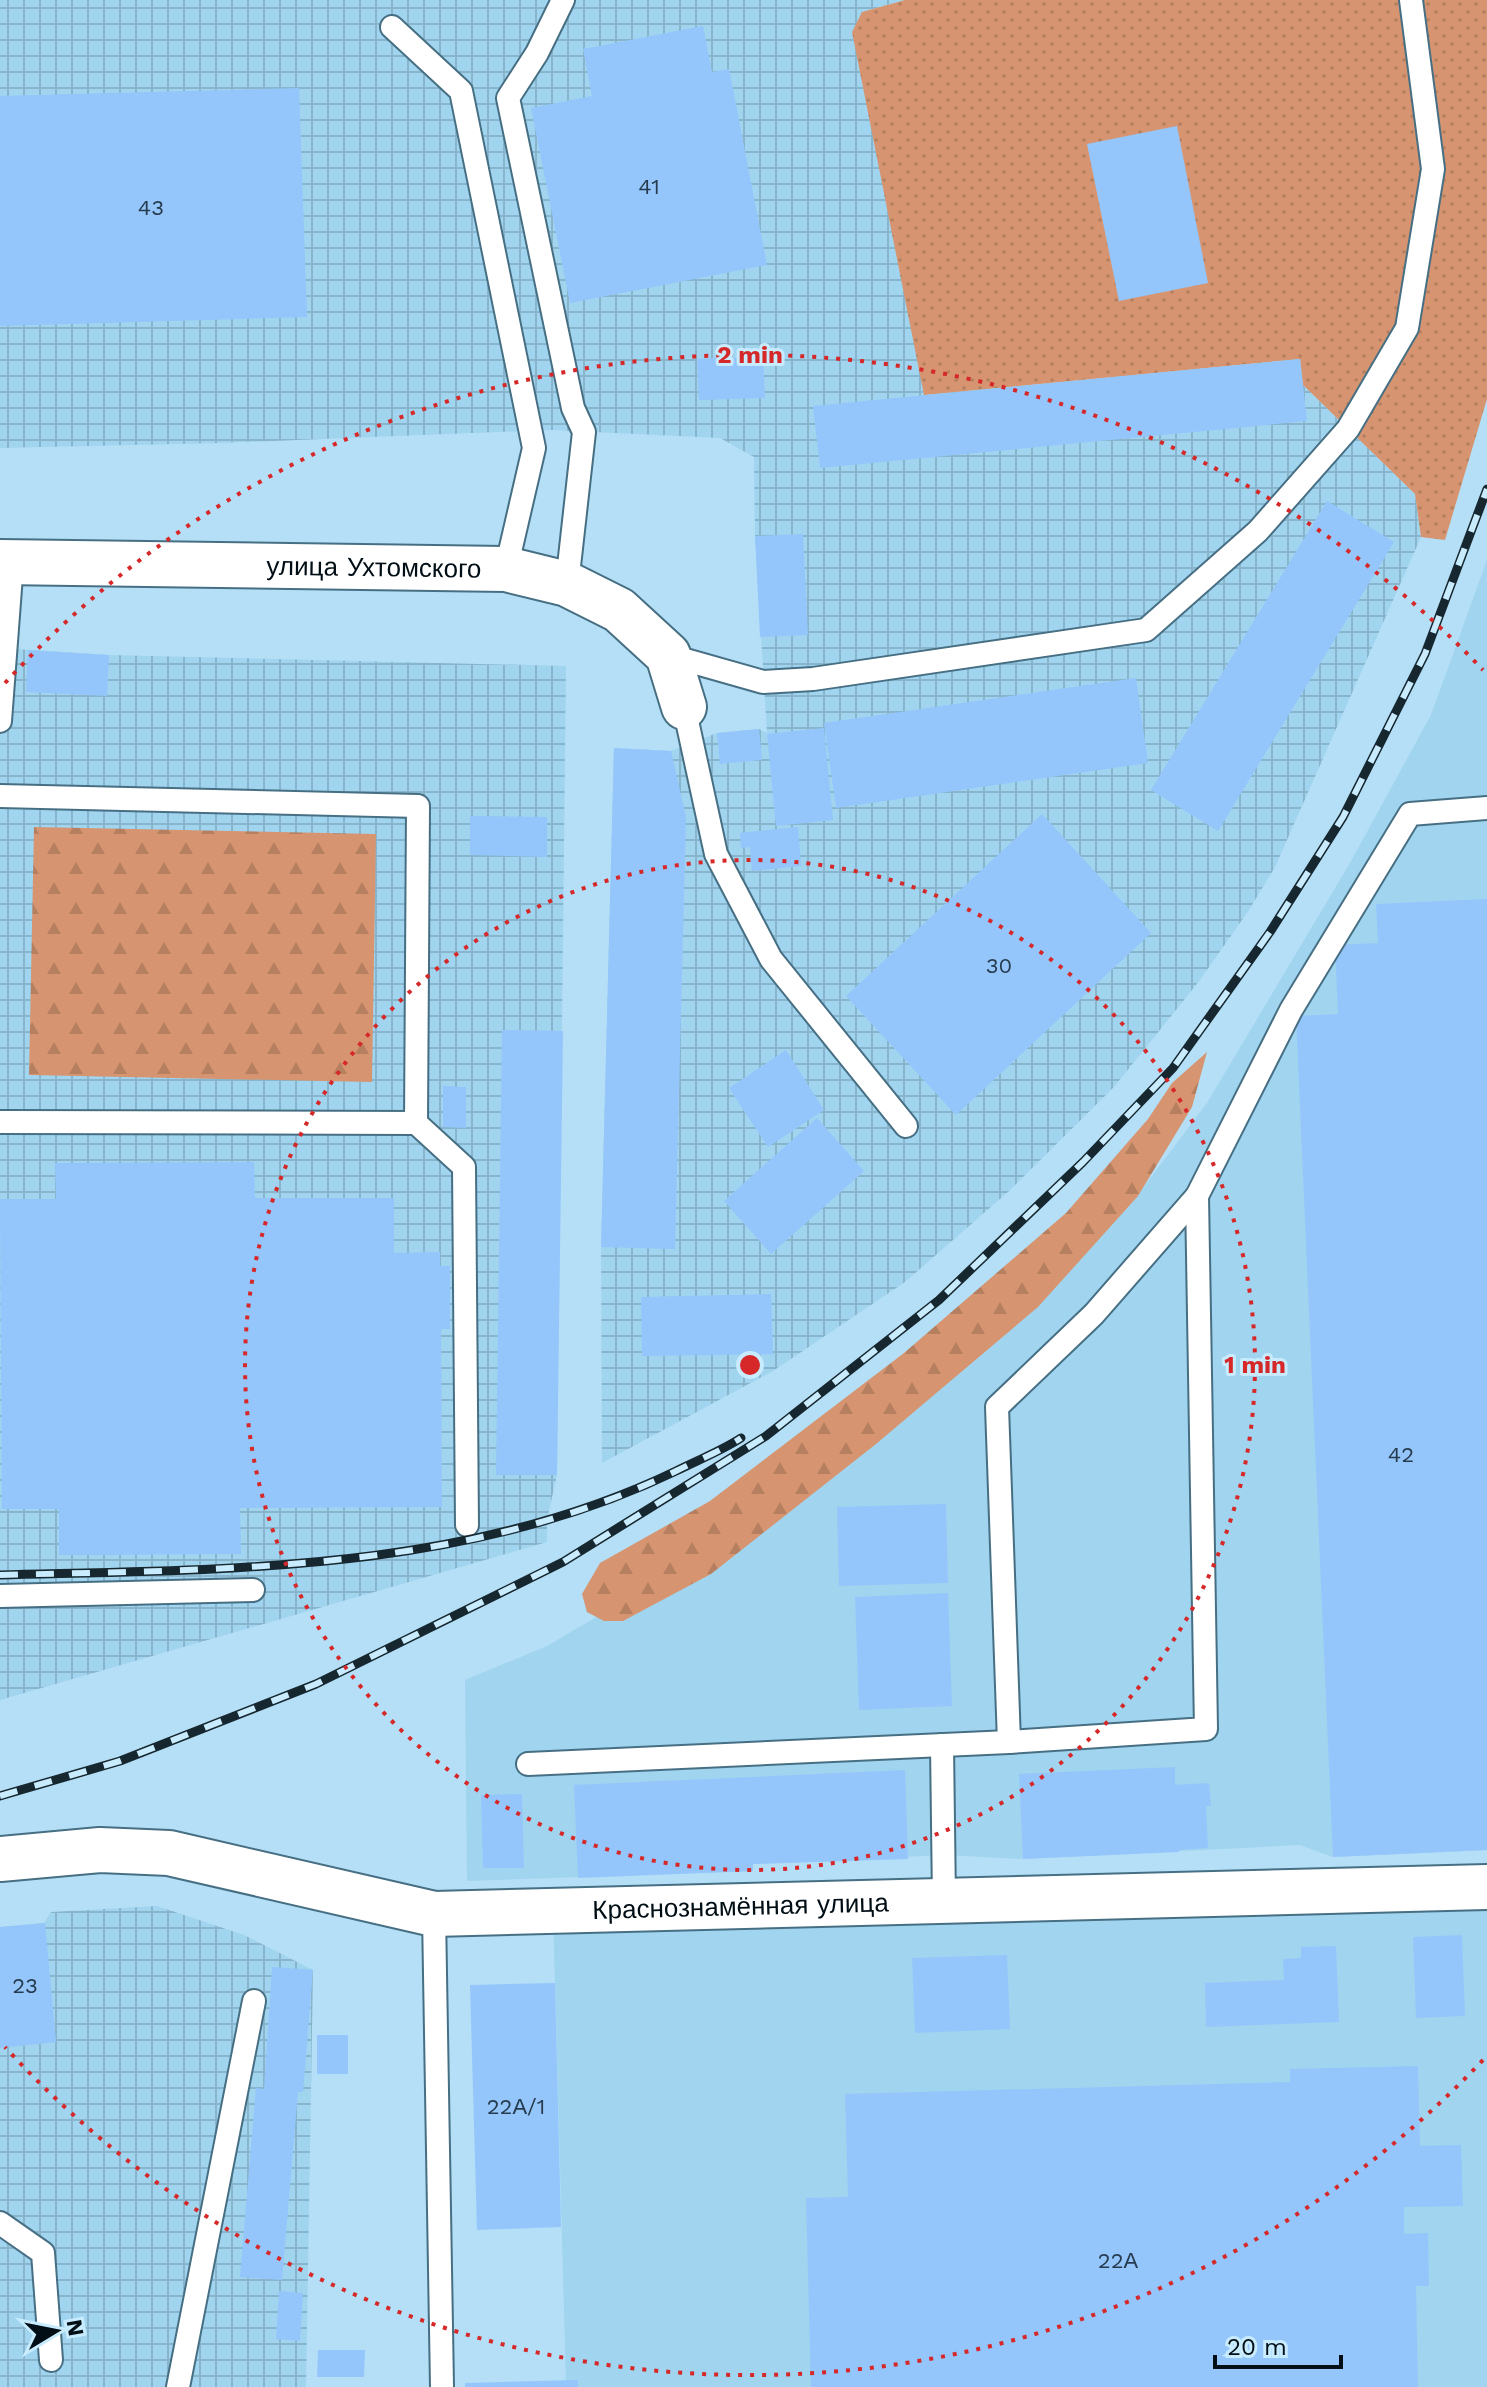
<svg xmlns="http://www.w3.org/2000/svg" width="1487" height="2387" font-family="'Work Sans',sans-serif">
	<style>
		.built { fill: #a0d4ef }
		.industrial { fill: url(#industrial-grid) }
		.grass { fill: url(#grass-dots) }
		.forest { fill: url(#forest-firs) }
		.building { fill: #95c6fb }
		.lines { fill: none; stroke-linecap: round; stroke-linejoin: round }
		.lane-casing { stroke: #476f83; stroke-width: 26 }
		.street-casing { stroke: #476f83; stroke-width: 48 }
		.lane { stroke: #fff; stroke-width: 22 }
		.street { stroke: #fff; stroke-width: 44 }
		.rail-casing { stroke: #16272f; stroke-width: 9 }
		.rail { stroke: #c8ebfe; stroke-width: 6; stroke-dasharray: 18; stroke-linecap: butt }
		.ring { fill: none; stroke: #d62828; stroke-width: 4; stroke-dasharray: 4 8 }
		.labels { text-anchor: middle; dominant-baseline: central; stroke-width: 6; stroke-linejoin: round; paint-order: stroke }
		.number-label { font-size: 22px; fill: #263c4e }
		.street-label { font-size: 26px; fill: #010e15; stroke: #c8ebfe }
		.centre { fill: #d62828; stroke: #c8ebfe; stroke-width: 4 }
		.ring-label { font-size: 24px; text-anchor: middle; font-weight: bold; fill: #d62828; stroke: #c8ebfe; stroke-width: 6; stroke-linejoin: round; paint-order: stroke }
	</style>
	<defs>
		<pattern id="industrial-grid" width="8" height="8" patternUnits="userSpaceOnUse" patternTransform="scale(2)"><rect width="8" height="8" fill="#a0d4ef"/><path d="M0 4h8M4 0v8" fill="none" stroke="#88b5cc"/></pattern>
		<pattern id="grass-dots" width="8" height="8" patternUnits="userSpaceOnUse" patternTransform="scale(2)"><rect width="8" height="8" fill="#d69570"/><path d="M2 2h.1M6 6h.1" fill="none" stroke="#b67f60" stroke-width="1.8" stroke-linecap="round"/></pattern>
		<pattern id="forest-firs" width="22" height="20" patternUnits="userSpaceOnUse" patternTransform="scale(2)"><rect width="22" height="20" fill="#d69570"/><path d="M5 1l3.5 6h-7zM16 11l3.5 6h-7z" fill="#b67f60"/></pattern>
	</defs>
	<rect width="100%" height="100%" fill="#b4dff6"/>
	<g class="built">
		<polygon points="1487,560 1487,1850 1333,1857 1300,1845 1023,1859 944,1855 753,1864 753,1871 467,1881 465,1680 547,1646 830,1480 1130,1205 1207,1103 1350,863 1431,715"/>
		<polygon points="1487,1887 1487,2387 578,2387 566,2381 553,1911"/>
	</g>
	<g class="industrial">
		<polygon points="0,0 905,0 862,12 924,395 1300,359 1303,385 1415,494 1421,537 1275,867 1249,910 1200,980 1114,1087 1008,1192 905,1282 773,1371 602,1463 601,1247 614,748 671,751 717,733 759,729 767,733 755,536 754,457 720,438 551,430 220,443 0,448"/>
		<polygon points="0,648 109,655 566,666 557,1475 547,1520 547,1542 0,1700"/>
		<polygon points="157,1906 244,1935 313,1970 306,2387 0,2387 0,1927 44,1923 51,1912"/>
	</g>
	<polygon class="grass" points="905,0 1487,0 1487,399 1445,540 1421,537 1415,494 1303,385 1300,359 924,395 852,32 862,12"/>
	<g class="forest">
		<polygon points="34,827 376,834 372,1082 29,1075"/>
		<polygon points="1207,1052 1192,1107 1138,1196 1038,1307 876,1444 711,1574 623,1621 604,1621 587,1612 582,1594 600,1563 710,1501 904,1353 1066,1213 1148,1119 1172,1083"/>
	</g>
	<g class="building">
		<polygon points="703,26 712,72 729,69 767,265 570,303 531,108 592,96 583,49"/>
		<polygon points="299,88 307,317 0,326 0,96"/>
		<polygon points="1177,126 1208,283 1119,301 1087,144"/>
		<polygon points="763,357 765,398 699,400 697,359"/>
		<polygon points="1300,359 1307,421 820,468 813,406"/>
		<polygon points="1327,501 1394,542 1218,831 1151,790"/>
		<polygon points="803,534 808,635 760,637 755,536"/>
		<polygon points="28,650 109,655 107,696 26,692"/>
		<polygon points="1136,678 1148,763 836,808 824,723"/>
		<polygon points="824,728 833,820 776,826 767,734"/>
		<polygon points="759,729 762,760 720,764 717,733"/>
		<polygon points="614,748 671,751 686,817 675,1249 601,1247"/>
		<polygon points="1042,814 1151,933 956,1115 846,996"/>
		<polygon points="470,816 547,817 547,857 470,855"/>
		<polygon points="798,827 801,866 752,871 750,847 741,848 740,833"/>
		<polygon points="1487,899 1487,1850 1333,1857 1296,1016 1338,1014 1335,945 1378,943 1376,904"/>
		<polygon points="502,1030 563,1031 557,1475 496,1475"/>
		<polygon points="786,1050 824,1110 768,1147 729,1088"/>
		<polygon points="443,1086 466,1087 466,1128 443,1127"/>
		<polygon points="817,1118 864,1171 771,1254 724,1201"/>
		<polygon points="254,1162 255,1198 394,1198 394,1253 440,1252 440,1266 450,1266 450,1329 441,1329 442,1507 240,1508 241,1554 59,1555 59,1509 2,1509 0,1199 56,1199 55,1163"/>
		<polygon points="771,1294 773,1354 642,1356 641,1297"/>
		<polygon points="946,1504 948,1583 839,1586 837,1507"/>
		<polygon points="948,1593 952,1706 859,1710 855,1597"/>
		<polygon points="1175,1767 1175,1785 1209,1783 1211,1806 1206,1806 1208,1848 1179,1850 1179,1852 1023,1859 1019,1774"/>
		<polygon points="905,1770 908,1859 753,1864 753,1871 578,1878 574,1785"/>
		<polygon points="522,1794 524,1868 483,1868 481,1795"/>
		<polygon points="45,1923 56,2042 0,2048 0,1927"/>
		<polygon points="1462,1935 1465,2016 1416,2018 1413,1937"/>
		<polygon points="1336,1946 1339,2022 1206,2027 1205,1983 1284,1980 1283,1959 1301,1958 1301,1947"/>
		<polygon points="1007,1955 1010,2029 915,2033 912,1958"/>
		<polygon points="272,1967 313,1970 303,2092 298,2092 282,2280 240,2277 256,2088 264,2089"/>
		<polygon points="555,1983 561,2227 477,2230 470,1985"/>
		<rect x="317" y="2035" width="31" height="39"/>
		<polygon points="1418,2066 1420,2146 1461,2145 1463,2206 1404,2207 1404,2234 1428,2233 1429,2286 1416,2286 1418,2387 811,2387 806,2198 848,2197 845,2094 1290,2082 1290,2069"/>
		<polygon points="279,2291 303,2293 300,2341 276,2339"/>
		<polygon points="318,2350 365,2350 364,2377 317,2377"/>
		<polygon points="578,2380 578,2387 465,2387 465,2383"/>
	</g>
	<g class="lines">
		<defs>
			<g id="lane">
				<polyline points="563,0 537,53 508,98 573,408 584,432 567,584"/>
				<polyline points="392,27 461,91 534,448 506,569"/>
				<polyline points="668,655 763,682 813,679 1146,630 1258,531 1348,429 1407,328 1433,169 1411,0"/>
				<polyline points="684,707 716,854 771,959 906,1126"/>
				<polyline points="0,721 12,562"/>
				<polyline points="0,796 418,806 416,1123"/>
				<polyline points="0,1122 416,1123 464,1167 467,1525"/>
				<polyline points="0,1596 253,1590"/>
				<polyline points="1009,1742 997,1407 1094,1314 1197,1196"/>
				<polyline points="942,1745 944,1901"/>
				<polyline points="528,1764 1009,1742 1206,1729 1197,1196 1291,1010 1410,814 1487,808"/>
				<polyline points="434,1914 442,2387"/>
				<polyline points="0,2223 43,2253 51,2360"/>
				<polyline points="178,2387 254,2001"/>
			</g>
			<g id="street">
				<path id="s1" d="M0 562 506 569 567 584 619 610 668 655 684 707"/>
				<path id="s2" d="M0 1859 100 1850 169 1853 434 1914 1487 1887"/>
			</g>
		</defs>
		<use href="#lane" class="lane-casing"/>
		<use href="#street" class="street-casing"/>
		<use href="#lane" class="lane"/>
		<use href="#street" class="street"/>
		<defs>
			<g id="rail">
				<path d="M0 1575C229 1569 465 1573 676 1471 698 1460 721 1451 741 1438"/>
				<polyline points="0,1796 120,1761 316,1684 563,1562 766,1436 939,1300 1083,1162 1173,1068 1270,932 1343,817 1425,654 1487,489"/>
			</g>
		</defs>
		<use href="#rail" class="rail-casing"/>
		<use href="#rail" class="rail"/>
	</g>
	<g class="ring">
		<circle cx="750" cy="1365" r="505"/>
		<path d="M1483 2060A1010 1010 0 0 1 5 2047M5 683A1010 1010 0 0 1 1483 670"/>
	</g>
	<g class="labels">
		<g class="number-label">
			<text x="649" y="186">41</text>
			<text x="151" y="207">43</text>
			<text x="999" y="965">30</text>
			<text x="1401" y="1454">42</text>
			<text x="25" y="1985">23</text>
			<text x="516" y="2106">22А/1</text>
			<text x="1118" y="2260">22А</text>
		</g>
		<g class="street-label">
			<text stroke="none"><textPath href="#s1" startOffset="374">улица Ухтомского</textPath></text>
			<text stroke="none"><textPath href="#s2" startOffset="748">Краснознамённая улица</textPath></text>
		</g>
	</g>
	<circle cx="750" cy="1365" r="12" class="centre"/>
	<g class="ring-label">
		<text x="750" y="363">2 min</text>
		<text x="1255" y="1373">1 min</text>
	</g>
	<g transform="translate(56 2331) rotate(80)" stroke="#c8ebfe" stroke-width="6" paint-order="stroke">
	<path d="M0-6L14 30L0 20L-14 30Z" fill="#010e15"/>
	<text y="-12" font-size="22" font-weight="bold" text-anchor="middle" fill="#010e15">N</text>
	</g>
	<path d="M1215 2355v12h126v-12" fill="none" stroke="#010e15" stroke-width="4"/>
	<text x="1227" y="2355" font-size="24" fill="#010e15" stroke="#c8ebfe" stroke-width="6" paint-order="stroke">20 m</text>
</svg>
